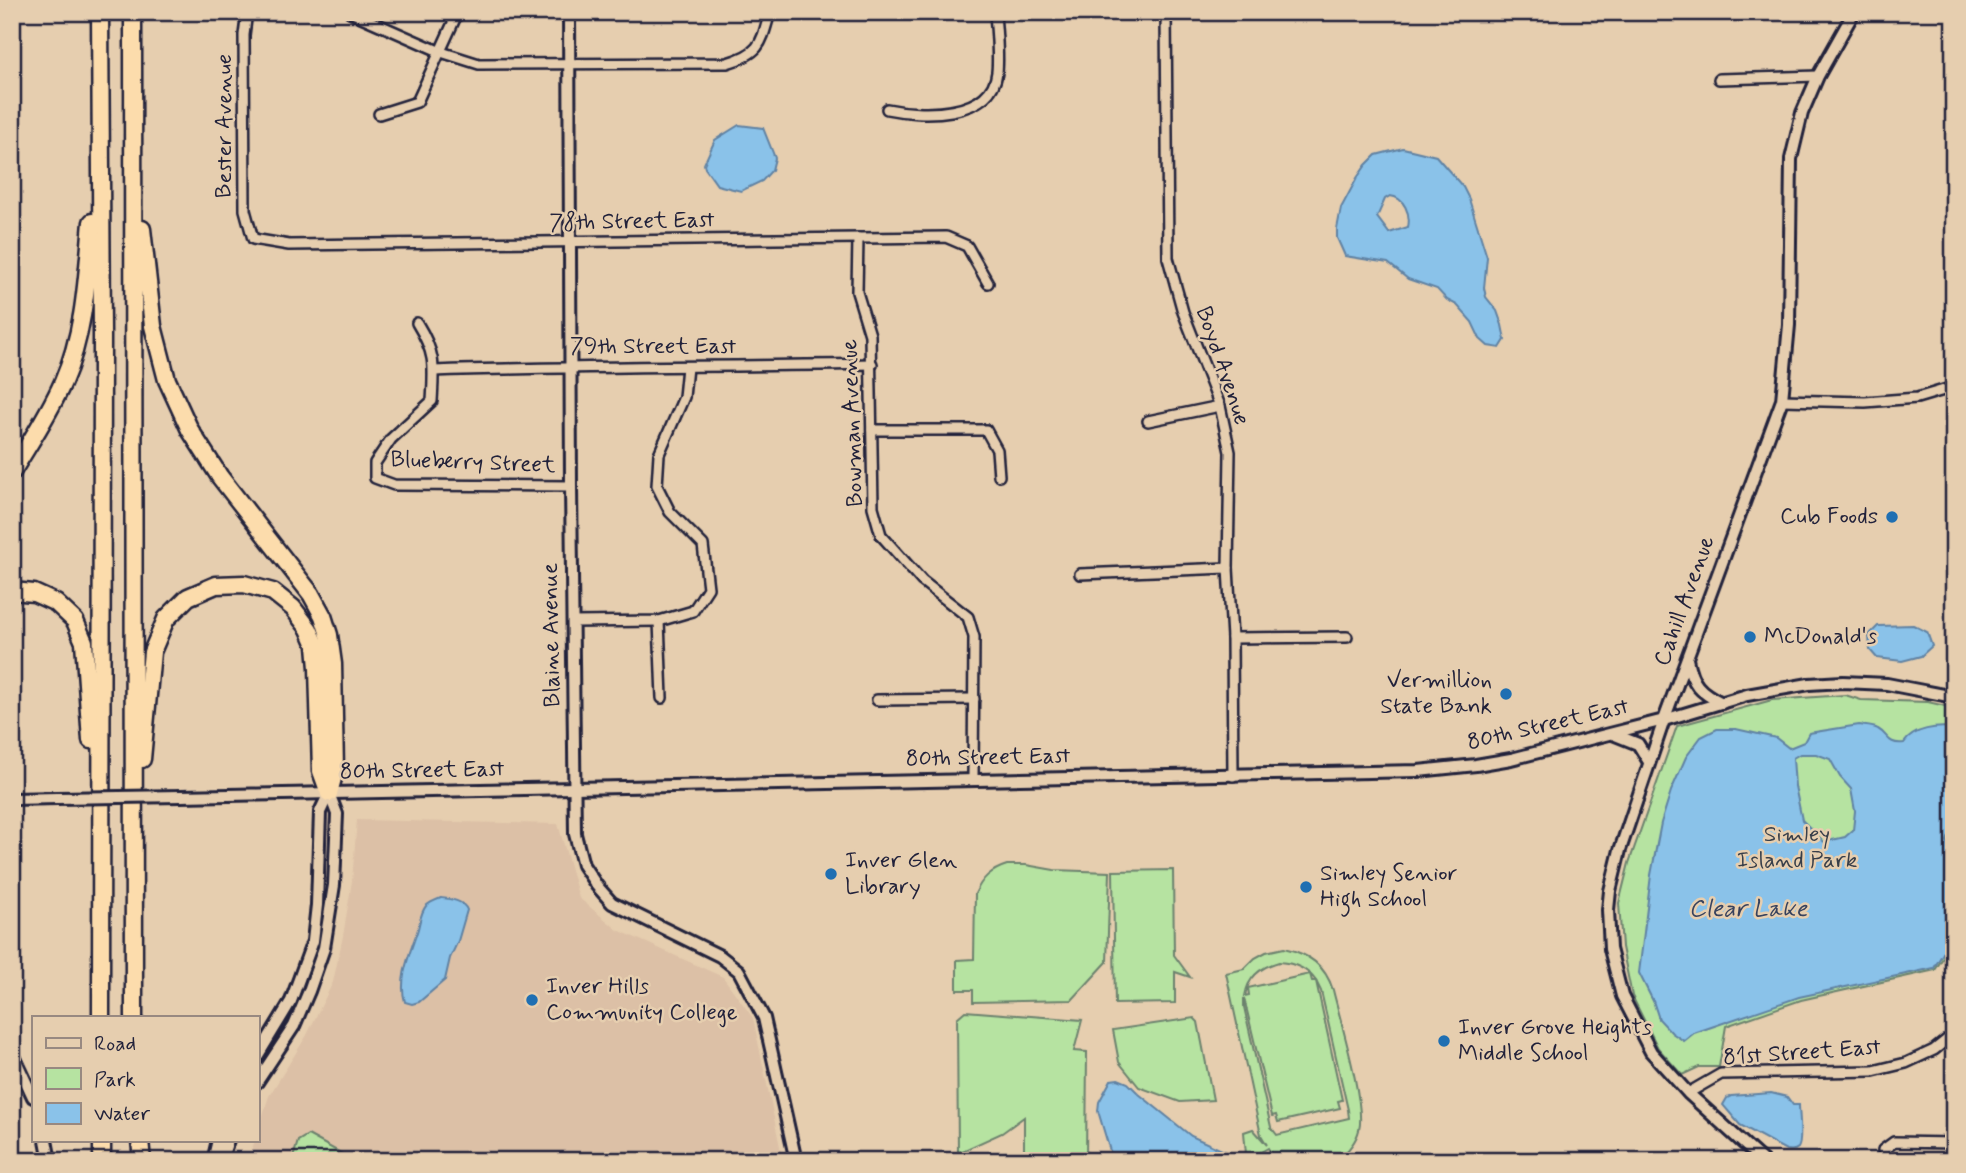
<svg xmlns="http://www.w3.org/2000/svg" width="1966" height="1173" font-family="Mynerve,sans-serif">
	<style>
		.built { fill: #dcc0a6 }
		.green { fill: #b6e3a1; stroke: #6c826e; stroke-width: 2; fill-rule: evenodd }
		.water { fill: #8ac2e9; stroke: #6082a3; stroke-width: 2; fill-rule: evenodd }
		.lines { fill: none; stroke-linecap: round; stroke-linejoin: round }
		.minor-casing { stroke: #22223b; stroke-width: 14 }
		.tertiary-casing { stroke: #22223b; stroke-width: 16 }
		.motorway-casing { stroke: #22223b; stroke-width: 21 }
		.minor { stroke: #e6ceaf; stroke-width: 9 }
		.tertiary { stroke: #e6ceaf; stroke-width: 10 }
		.motorway { stroke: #fcdcac; stroke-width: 16 }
		.tertiary-bridge-casing { stroke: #22223b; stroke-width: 16; stroke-linecap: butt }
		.tertiary-bridge { stroke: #e6ceaf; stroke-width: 10 }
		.poi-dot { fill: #1f6fb2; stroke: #e6ceaf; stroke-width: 2.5 }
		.labels { text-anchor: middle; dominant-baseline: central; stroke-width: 5; stroke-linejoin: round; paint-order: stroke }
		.street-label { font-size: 23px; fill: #22223b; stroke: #e6ceaf }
		.poi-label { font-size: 23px; fill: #22223b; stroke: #e6ceaf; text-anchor: start }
		.park-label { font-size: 23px; fill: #383f4a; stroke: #e6ceaf }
		.water-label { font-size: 24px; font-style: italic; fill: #37425e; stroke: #e6ceaf }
	</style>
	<rect width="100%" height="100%" fill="#e6ceaf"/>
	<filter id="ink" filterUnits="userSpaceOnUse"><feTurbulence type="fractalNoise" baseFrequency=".0143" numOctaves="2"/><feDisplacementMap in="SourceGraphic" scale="14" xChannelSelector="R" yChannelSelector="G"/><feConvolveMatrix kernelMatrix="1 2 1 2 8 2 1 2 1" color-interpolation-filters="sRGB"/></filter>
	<g filter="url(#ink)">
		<polygon class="built" points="357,820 558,824 579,898 618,930 723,977 753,1018 783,1161 248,1161 255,1140 257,1140 257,1133 269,1096 307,1035 333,982 343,936 352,881"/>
		<g class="green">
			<polygon points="1845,695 1861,700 1928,702 1954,708 1954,834 1951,843 1954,850 1954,941 1935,970 1801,1000 1726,1026 1719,1067 1699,1067 1682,1075 1658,1048 1632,996 1622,947 1619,903 1629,863 1677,726 1772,700"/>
			<path d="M1007 865H1026L1054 870 1110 872 1107 962 1072 1000 973 1002V990H957V960L974 959 975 894C982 878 991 870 1007 865Z"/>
			<polygon points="1173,870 1174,955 1190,977 1175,972 1175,1003 1115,1004 1113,871"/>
			<path d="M1284 948C1309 954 1325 965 1333 990 1340 1019 1366 1106 1359 1130 1356 1143 1346 1153 1337 1161H1282L1272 1155 1268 1148 1259 1153 1246 1154 1244 1132 1253 1129 1267 1145 1261 1135 1226 973 1244 969 1255 958 1266 952ZM1279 962C1294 963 1307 968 1316 981H1312L1310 974 1248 988 1249 995 1245 996C1248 977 1260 967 1279 962ZM1316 981 1321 991 1348 1110 1349 1118 1277 1135 1271 1127 1244 1007V998L1272 1116 1276 1115 1278 1122 1340 1108 1338 1101 1342 1100Z"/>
			<polygon points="965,1011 1082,1020 1074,1051 1087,1052 1086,1161 1024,1161 1024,1117 1002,1133 958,1153 957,1018"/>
			<polygon points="1194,1018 1198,1022 1213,1100 1180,1102 1139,1087 1119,1062 1113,1030"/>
			<polygon points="308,1135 348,1157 351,1161 292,1161 298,1141"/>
		</g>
		<g class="water">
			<polygon points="739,125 763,128 775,158 772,170 762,181 741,191 717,185 705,168 704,164 715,140"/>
			<path d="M1403 148 1436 156 1463 187 1469 199 1487 257 1484 288 1486 297 1497 311 1502 325 1505 340 1500 348 1488 346 1480 339 1472 322 1457 305 1447 300 1437 289 1408 279 1388 263 1345 256 1337 238V229L1341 208 1357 178 1366 165 1376 155ZM1390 196C1404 197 1411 214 1408 227L1389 233 1377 217 1385 199Z"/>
			<polygon points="1913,625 1927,632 1932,646 1921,656 1902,661 1877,658 1870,650 1869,635 1878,626"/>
			<path d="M1859 725C1864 726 1873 726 1878 729 1889 735 1887 745 1904 743 1914 728 1937 726 1954 728V824L1947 841 1954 861V935L1934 968 1799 997 1694 1033 1684 1041 1672 1033 1659 1019 1653 1001 1639 973 1651 875 1661 823 1671 791 1686 757 1701 737 1717 729H1736L1776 738 1789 748 1804 742 1809 733ZM1800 754H1816L1830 759 1840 777 1851 789 1855 811 1853 830 1845 837 1824 842 1802 820 1795 786 1793 758Z"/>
			<path d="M441 898C450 899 463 900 467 910L458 941 450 958 445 980 419 1002 412 1004 405 1002C398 979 410 953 417 932 420 924 420 913 426 906 430 902 436 900 441 898Z"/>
			<polygon points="1118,1079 1128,1083 1139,1094 1191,1136 1246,1161 1113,1161 1098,1111 1099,1102 1111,1080"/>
			<path d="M1771 1093 1787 1097 1793 1105H1799C1799 1114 1803 1142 1798 1148 1794 1152 1790 1150 1786 1150L1740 1125 1723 1105 1727 1098 1731 1096Z"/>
		</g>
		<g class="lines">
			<defs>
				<g id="minor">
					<polyline points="247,12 244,35 245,210 253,239 289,245 946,237 967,246 988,283"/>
					<path d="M350 12 441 52 479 64 727 63C761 53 761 44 770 12"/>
					<polyline points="1166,12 1168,258 1183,312 1220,406 1230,452 1228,568 1232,638 1233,776"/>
					<polyline points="1719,79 1818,76"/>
					<path d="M887 109C920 116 992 119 997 72 999 53 996 31 995 12"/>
					<polyline points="379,114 417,102 458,12"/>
					<polyline points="858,238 857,292 870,335 873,507 881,535 922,581 968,617 974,637 973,779"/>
					<path d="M417 323C436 354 434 366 432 401L391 439 375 463V478L394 485 571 486"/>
					<path d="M434 371C580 366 726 367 872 364"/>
					<polyline points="1782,400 1865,402 1917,398 1954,387"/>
					<polyline points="1148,421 1220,406"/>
					<polyline points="872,430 986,430 997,450 999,476"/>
					<polyline points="1080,574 1228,568"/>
					<polyline points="659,621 662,698"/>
					<polyline points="574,622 659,621 693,611 708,588 703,545 670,512 657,486 659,454 684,397 687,367"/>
					<polyline points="1232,638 1347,637"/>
					<polyline points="877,700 974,699"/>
					<polyline points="1688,1093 1721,1074 1873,1071 1906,1063 1934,1050 1954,1034"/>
					<polyline points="1883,1150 1894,1142 1954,1143"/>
				</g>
				<g id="tertiary">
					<polyline points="569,12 571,486 575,834 583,865 597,886 612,903 720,956 739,971 764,1018 796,1161"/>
					<path d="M1687 659C1692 684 1699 692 1722 703"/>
					<polyline points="1613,734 1638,744 1649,762"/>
					<polyline points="181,796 1418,771 1476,765 1511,759 1664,720 1747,695 1809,684 1843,682 1887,684 1954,697"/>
					<polyline points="12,799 57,798"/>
					<polyline points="12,1052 33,1097"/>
					<polyline points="257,1057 291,1001 313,941 317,905 320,812 329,793"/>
					<polyline points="257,1082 294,1026 309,991 324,948 334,885 337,814 329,793"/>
					<polyline points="46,1140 50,1161"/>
					<polyline points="213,1161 218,1140"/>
					<polyline points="221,1161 228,1140"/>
					<polyline points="1763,1161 1688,1093 1651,1052 1622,996 1610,949 1608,910 1610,891 1620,850 1664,720 1782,400 1789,325 1791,159 1802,113 1818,76 1854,12"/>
				</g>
				<g id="motorway">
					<polyline points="100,12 102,335 101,1017"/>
					<polyline points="133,12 134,1017"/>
					<polyline points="142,229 153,326 167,380 190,430 220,477 311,594 323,616 329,635 333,664 335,771 329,793"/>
					<path d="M12 472C30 442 49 414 63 382 85 332 87 276 92 222"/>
					<polyline points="12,591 34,593 56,603 75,621 84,642 91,740"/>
					<polyline points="142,759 152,652 166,619 188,597 216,585 244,584 273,592 293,608 309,629 316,645 318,668 321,771 329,793"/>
					<polyline points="102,1140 102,1161"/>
					<polyline points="140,1140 142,1161"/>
				</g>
			</defs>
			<use href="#minor" class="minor-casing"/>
			<use href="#tertiary" class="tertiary-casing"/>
			<use href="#motorway" class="motorway-casing"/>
			<use href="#minor" class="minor"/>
			<use href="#tertiary" class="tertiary"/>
			<use href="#motorway" class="motorway"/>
			<defs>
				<polyline id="tertiary-bridge" points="57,798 181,796"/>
			</defs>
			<use href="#tertiary-bridge" class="tertiary-bridge-casing"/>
			<use href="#tertiary-bridge" class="tertiary-bridge"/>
		</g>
	</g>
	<g class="poi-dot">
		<circle cx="1892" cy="517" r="7"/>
		<circle cx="1750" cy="637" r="7"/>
		<circle cx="1506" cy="694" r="7"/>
		<circle cx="831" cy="874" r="7"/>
		<circle cx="1306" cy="887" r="7"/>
		<circle cx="532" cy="1000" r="7"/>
		<circle cx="1444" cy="1041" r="7"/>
	</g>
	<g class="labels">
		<g class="street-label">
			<text transform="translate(225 126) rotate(-90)">Bester Avenue</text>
			<text transform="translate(632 222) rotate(-1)">78th Street East</text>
			<text x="653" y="347">79th Street East</text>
			<text transform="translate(1222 366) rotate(71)">Boyd Avenue</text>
			<text transform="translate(853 423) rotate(-92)">Bowman Avenue</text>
			<text transform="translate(473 463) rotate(2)">Blueberry Street</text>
			<text transform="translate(1685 601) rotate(-70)">Cahill Avenue</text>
			<text transform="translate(552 635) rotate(-91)">Blaine Avenue</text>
			<text transform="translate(1548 725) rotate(-13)">80th Street East</text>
			<text transform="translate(988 758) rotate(-1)">80th Street East</text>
			<text transform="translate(422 771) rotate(-1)">80th Street East</text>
			<text transform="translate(1802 1053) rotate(-4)">81st Street East</text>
		</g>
		<g class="poi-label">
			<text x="1878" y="517" text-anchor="end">Cub Foods</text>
			<text x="1764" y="637">McDonald's</text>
			<text x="1492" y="681" text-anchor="end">Vermillion<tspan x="1492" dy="26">State Bank</tspan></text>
			<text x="845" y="861">Inver Glen<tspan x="845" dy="26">Library</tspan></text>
			<text x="1320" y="874">Simley Senior<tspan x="1320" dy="26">High School</tspan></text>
			<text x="546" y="987">Inver Hills<tspan x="546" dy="26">Community College</tspan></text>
			<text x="1458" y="1028">Inver Grove Heights<tspan x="1458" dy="26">Middle School</tspan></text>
		</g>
		<g class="park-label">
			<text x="1797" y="835">Simley<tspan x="1797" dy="26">Island Park</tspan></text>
		</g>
		<g class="water-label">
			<text x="1748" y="909">Clear Lake</text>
		</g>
	</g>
	<rect width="1966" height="1173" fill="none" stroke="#e6ceaf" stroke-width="42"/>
	<rect x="21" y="21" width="1924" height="1131" fill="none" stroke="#22223b" stroke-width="2.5" filter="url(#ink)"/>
	<rect x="32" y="1016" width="228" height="126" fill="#e6ceaf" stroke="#988981" stroke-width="2"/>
	<rect x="46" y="1038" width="35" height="10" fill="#e6ceaf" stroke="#988981" stroke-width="2"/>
	<text x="94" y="1050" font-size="21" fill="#22223b">Road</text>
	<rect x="46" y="1068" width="35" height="21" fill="#b6e3a1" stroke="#988981" stroke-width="2"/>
	<text x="94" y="1086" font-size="21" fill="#22223b">Park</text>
	<rect x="46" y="1103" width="35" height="21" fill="#8ac2e9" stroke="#988981" stroke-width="2"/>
	<text x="94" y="1120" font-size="21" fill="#22223b">Water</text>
</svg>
